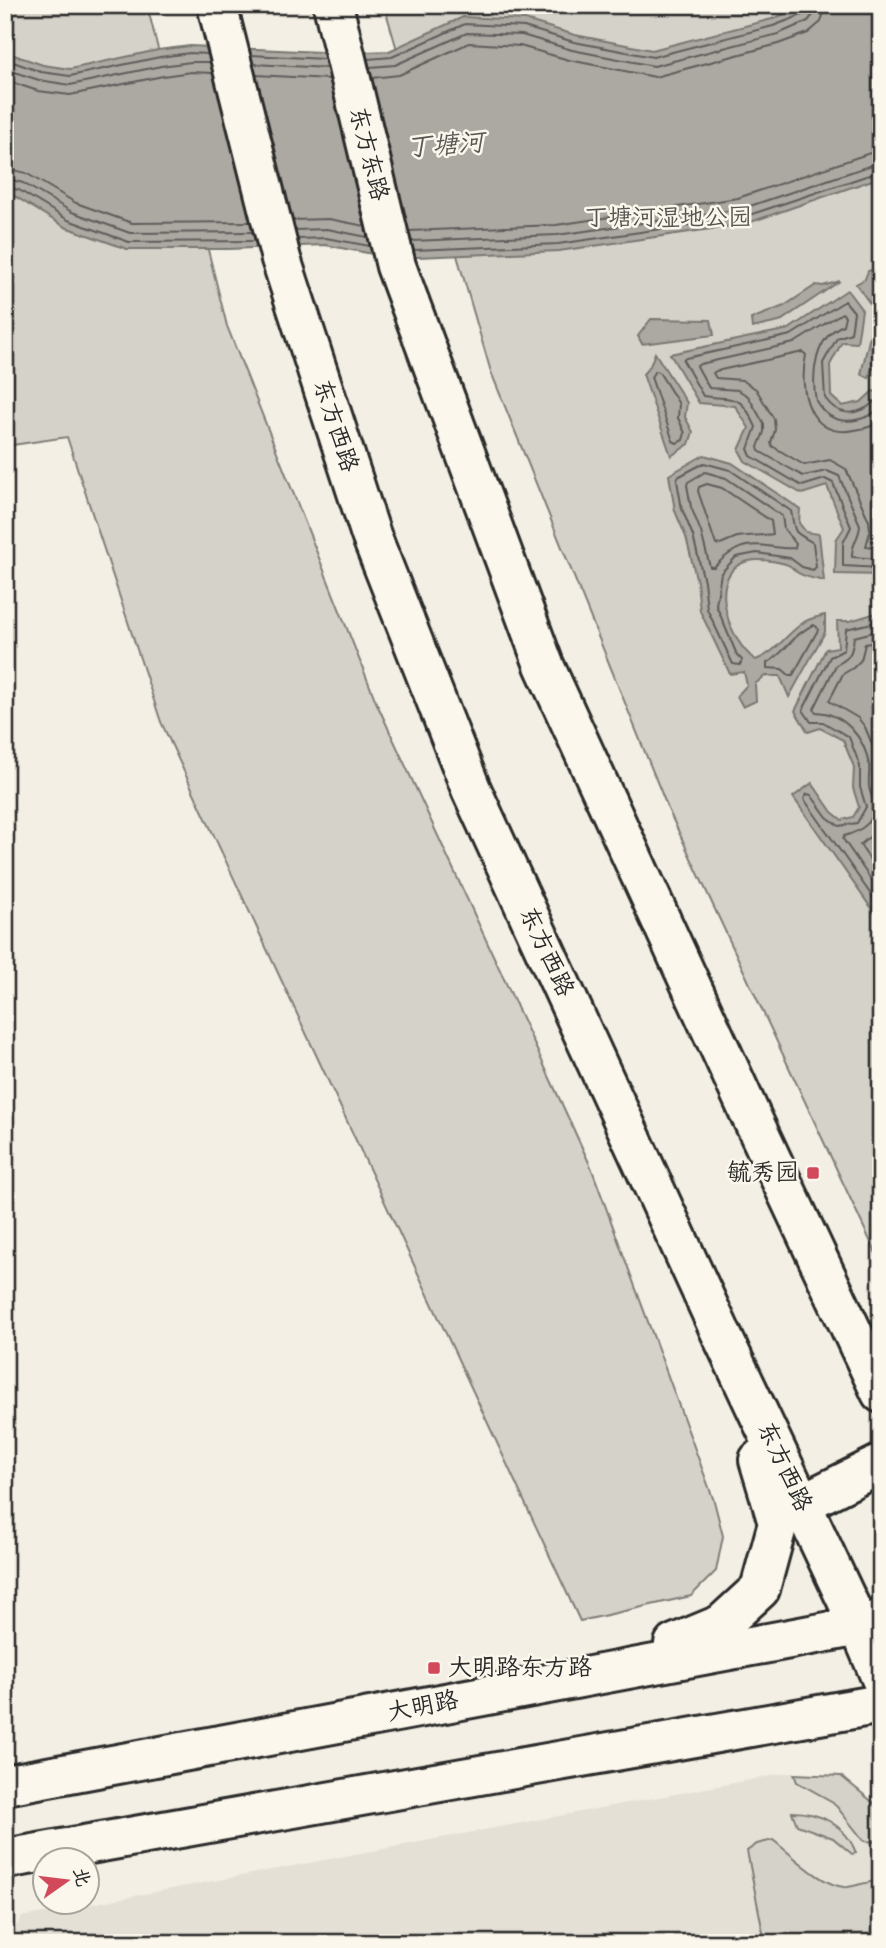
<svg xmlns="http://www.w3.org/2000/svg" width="886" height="1948" font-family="Mynerve,'LXGW WenKai TC',sans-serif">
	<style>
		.built { fill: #e4e0d6 }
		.green { fill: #d5d2c9; stroke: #807e7a; stroke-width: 2 }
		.water { fill: #aca9a2; stroke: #787772; stroke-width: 2 }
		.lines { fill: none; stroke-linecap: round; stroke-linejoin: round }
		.shore { stroke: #5f5d5b; stroke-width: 2 }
		.primary-casing { stroke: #2b2b2b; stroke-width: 44 }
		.primary { stroke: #fbf7ec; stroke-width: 38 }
		.poi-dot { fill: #d1495b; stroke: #fbf7ec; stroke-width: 2.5 }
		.labels { text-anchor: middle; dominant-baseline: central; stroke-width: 5; stroke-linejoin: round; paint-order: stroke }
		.street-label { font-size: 24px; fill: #2b2b2b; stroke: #fbf7ec }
		.park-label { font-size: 24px; fill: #565552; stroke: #fbf7ec }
		.poi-label { font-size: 24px; fill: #2b2b2b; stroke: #fbf7ec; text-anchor: end }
		.water-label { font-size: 26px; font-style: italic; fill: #585755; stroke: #fbf7ec }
	</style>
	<rect width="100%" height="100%" fill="#f3efe4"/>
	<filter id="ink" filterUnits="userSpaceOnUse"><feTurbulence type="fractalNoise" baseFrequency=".0143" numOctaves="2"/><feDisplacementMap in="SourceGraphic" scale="14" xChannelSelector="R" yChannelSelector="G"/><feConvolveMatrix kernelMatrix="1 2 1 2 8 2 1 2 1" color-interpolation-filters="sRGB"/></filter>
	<g filter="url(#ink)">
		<polygon class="built" points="786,1773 841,1776 881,1809 881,1943 6,1943 22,1917"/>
		<g class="green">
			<polygon points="5,5 147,5 227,326 377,704 591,1167 714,1501 723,1536 716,1571 691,1596 580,1621 161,722 67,437 5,446"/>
			<polygon points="384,5 881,5 881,1264 668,809 491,372"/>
			<polygon points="794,1774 841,1776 881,1809 881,1839 878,1842 864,1841 833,1802 797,1782"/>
			<path d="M792 1812C820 1812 846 1825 856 1853L852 1854 833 1838 797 1825Z"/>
			<path d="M773 1840C790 1853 826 1890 848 1887 860 1885 868 1881 881 1881V1943H765L747 1851 757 1844Z"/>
		</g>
		<g class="water">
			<polygon points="807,5 881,5 881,177 745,224 559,251 394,258 325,245 229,249 127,249 65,227 16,197 5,193 5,52 43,65 70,69 158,50 190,46 342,53 389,51 463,17 525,20 575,35 652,50 772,19"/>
			<polygon points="881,267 881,319 856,284 865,279 868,271"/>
			<polygon points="840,281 779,322 752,328 751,319 784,306 816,285 823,286"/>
			<polygon points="847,290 862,310 857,343 842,342 830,365 831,396 842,406 861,402 873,391 881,394 881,575 835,574 836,540 844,528 827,486 802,494 745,461 739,450 749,428 735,406 699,403 670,354 789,329"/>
			<polygon points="651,319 711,320 714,335 642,344 638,336"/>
			<polygon points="872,327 876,334 881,332 881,363 871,370 869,378 861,374"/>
			<polygon points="655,353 687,403 685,417 693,432 689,444 671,456 643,374 650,366"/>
			<path d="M704 455 732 463 800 509 799 523 806 532 819 534 824 581C816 579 805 577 798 573 795 571 793 568 790 566 783 562 766 560 758 560 702 561 726 641 756 660 776 653 786 634 804 622 810 618 818 617 825 615V632L789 697 780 676H765L755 684 756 701 743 707 737 696 747 685 744 672 730 674 700 611 697 582 686 537 675 511 669 475Z"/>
			<polygon points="876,613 881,616 881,922 793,797 812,783 832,812 842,820 853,817 859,807 853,788 854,767 843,740 820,728 808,732 795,711 826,649 838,647 837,621 850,621"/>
		</g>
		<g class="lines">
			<g class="shore">
				<polyline points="251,55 324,59"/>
				<polyline points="5,59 41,72 70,76 160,57 190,53 208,54"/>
				<polyline points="368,59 392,57 465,24 524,27 574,42 653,57 773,26 802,15 806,5"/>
				<polyline points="254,64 327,68"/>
				<polyline points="370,67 395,65 467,33 522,35 572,50 654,66 778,34 808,21 813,15 815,5"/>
				<polyline points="5,69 39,80 70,85 161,66 191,62 210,62"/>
				<polyline points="256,75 329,79"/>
				<polyline points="372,78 399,75 469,43 520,46 569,60 655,77 778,44 808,33 821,22 826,5"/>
				<polyline points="5,80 38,91 70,95 163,76 191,72 212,73"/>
				<polyline points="5,168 26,173 76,203 132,223 250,222"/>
				<polyline points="5,178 23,183 72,212 130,233 253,232"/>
				<polyline points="5,187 19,190 68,220 129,242 255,241"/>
				<polyline points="293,220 329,219 365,226"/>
				<polyline points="295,230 327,229 367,237"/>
				<polyline points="409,231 556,225 738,198 870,153 881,151"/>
				<polyline points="298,239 326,238 370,246"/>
				<polyline points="412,241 557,235 741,209 881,162"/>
				<polyline points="414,250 558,244 743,217 881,171"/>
				<polygon points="655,371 659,372 679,404 678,418 685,433 683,440 677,443 673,441 651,377"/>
				<path d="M881 400C872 400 873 404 866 408 849 417 835 412 825 398L823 363 837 338 851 333 854 312 845 301 791 335 686 358 683 360 703 396C735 401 740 392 756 427L748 449 751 456 802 486 825 479 833 483 851 527 843 543V566L881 568"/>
				<path d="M881 409C875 411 872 415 866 417 845 425 828 421 816 401 811 374 815 337 843 325L845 316 842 313 794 343 700 364 697 366 709 388 738 390 748 396 764 424V432L758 447 759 451 803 476 827 471 839 476 860 525C860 537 851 544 852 557L881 559"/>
				<path d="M881 420C873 427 865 428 855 430 809 439 798 391 806 355L803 352 716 371 713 373 716 378 742 380 756 389 774 419 775 430 771 443 772 446 804 465 830 460 846 469 869 521 870 532 866 546 881 548"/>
				<path d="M704 463 730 470 791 511C796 536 792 530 813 543L816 567 813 570 802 567 790 558 757 553 736 557 721 573 716 605 737 655 742 660 740 665 733 664 707 609 704 581 693 536 682 509 677 481 678 477Z"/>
				<path d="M705 472 726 478 782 516 784 529 796 544 795 548C789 549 781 548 774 547 745 542 734 547 714 567H710L701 532 691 507 687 485 688 482Z"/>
				<path d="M707 484 722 488 771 521 773 534C762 536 750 535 738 537 730 539 723 544 716 545L698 491 699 487Z"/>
				<polyline points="881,621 846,629 844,650 830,657 803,710 811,722 823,722 849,737 860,766 860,787 866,807 857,823 839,826 827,817 811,795 807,794 804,799 881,909"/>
				<path d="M814 625 817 627 818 630 793 675H789L782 669 767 668V663C785 654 794 632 814 625Z"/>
				<path d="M881 630 854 637C852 652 851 658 836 665L814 709 816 712C844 713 865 738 869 765 870 772 868 780 869 787 870 793 873 798 874 803 877 822 859 832 844 836L843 839 881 894"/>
				<polyline points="881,641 865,644 861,660 853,668 843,674 829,701 858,718 865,727 879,761 881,788"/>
				<polyline points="881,822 873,834 860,845 881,876"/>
			</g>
			<defs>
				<g id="primary">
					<polyline points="217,5 281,259 371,535 471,789 724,1340 859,1626 881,1678"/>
					<polyline points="333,5 396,266 544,665 750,1114 881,1393"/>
					<polyline points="801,1504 881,1464"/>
					<polyline points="674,1644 722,1624 760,1589 778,1523 759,1460"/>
					<polyline points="5,1785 859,1626 881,1619"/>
					<polyline points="5,1859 881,1704"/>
				</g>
			</defs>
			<use href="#primary" class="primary-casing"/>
			<use href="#primary" class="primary"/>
		</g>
	</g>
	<g class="poi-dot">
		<rect x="806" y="1166" width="14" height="14" rx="3.5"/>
		<rect x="427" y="1661" width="14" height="14" rx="3.5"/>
	</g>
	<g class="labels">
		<g class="street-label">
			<text transform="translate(368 154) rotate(76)">东方东路</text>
			<text transform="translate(335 426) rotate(72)">东方西路</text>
			<text transform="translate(546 952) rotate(65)">东方西路</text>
			<text transform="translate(784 1467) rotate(65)">东方西路</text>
			<text transform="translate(423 1707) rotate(-11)">大明路</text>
		</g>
		<g class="park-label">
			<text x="668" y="218">丁塘河湿地公园</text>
		</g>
		<g class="poi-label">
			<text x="799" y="1173">毓秀园</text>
			<text x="448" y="1668" text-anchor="start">大明路东方路</text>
		</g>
		<g class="water-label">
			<text transform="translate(445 146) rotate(-4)">丁塘河</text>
		</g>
	</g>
	<rect width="886" height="1948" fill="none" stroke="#fbf7ec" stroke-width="28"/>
	<rect x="14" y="14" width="858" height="1920" fill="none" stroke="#2b2b2b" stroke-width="2.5" filter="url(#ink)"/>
	<g transform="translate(66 1881) rotate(76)"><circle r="33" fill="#fbf7ec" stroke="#a8a59f" stroke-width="2"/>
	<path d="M0-5L12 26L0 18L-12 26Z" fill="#d1495b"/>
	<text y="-10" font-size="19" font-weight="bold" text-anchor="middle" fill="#2b2b2b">北</text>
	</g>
</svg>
